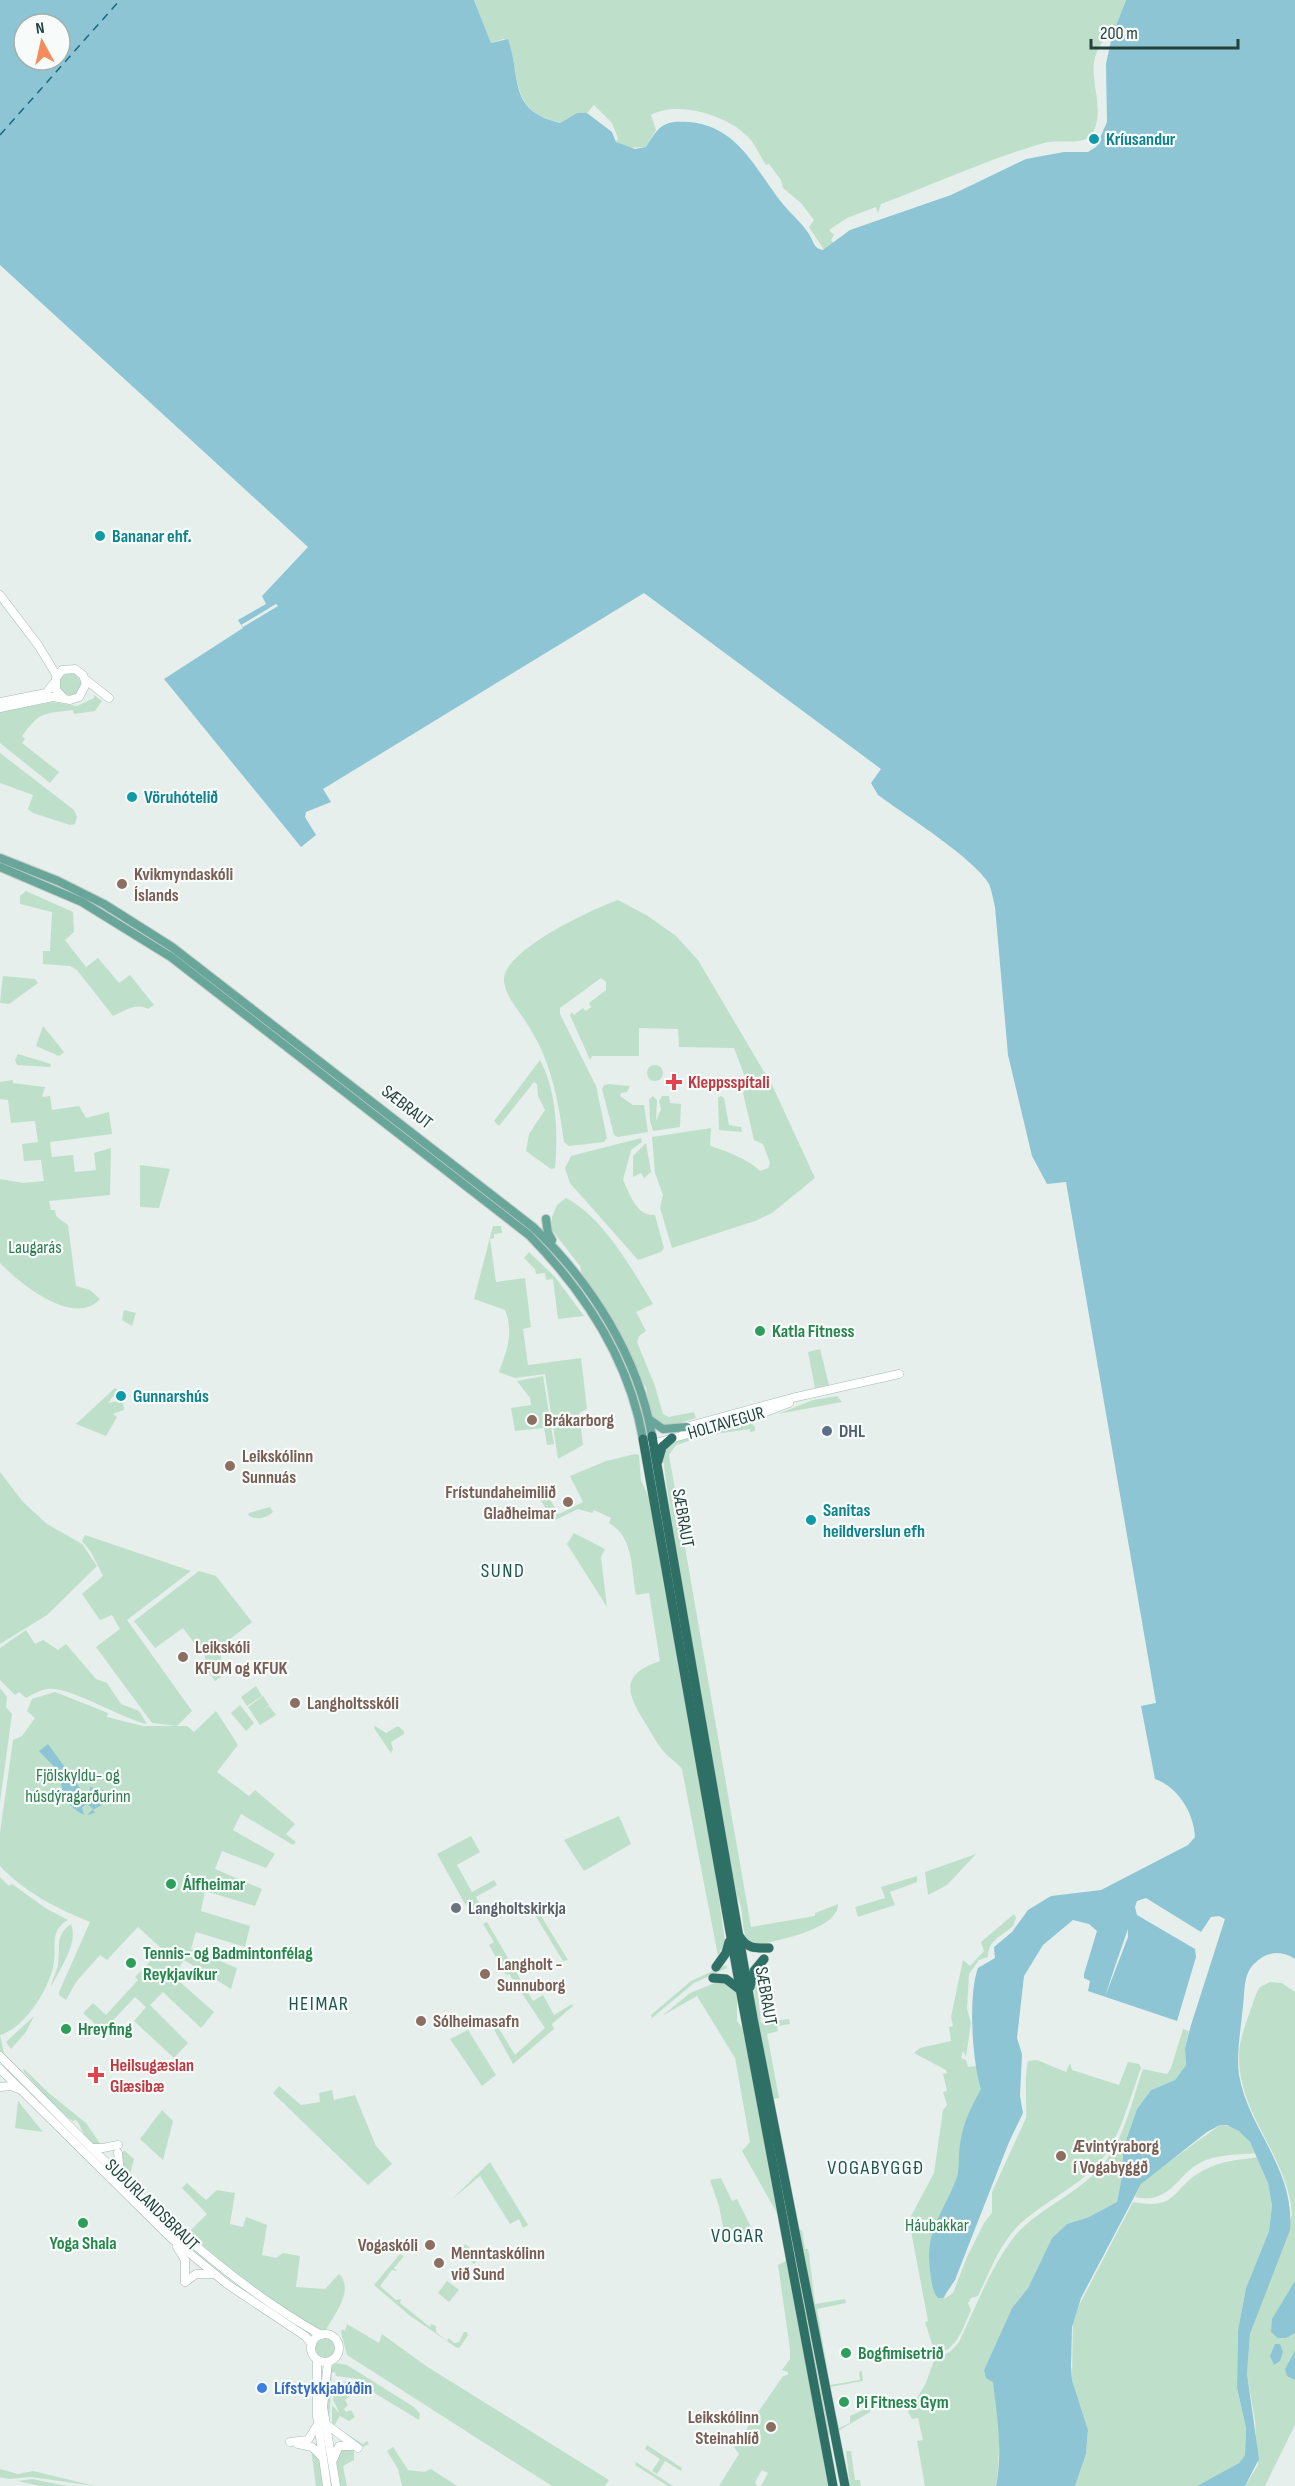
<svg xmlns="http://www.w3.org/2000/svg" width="1295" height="2486" font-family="'Sofia Sans Condensed',sans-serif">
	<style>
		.green { fill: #bee0ca; fill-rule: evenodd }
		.water { fill: #8dc5d5; fill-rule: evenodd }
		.pier { fill: #e6efeb }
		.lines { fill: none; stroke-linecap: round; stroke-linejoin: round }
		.ferry { stroke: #1a6981; stroke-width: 1.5; stroke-dasharray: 8 6; stroke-linecap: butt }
		.secondary-casing { stroke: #a3bbb4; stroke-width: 9 }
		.primary-casing { stroke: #c1cac8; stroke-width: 10 }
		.highway-casing { stroke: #c1cac8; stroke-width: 10 }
		.secondary { stroke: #fff; stroke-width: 8 }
		.primary { stroke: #69a69a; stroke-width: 8 }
		.highway { stroke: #2e7066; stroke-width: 9 }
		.culture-dot { fill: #0f9aa8; stroke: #f7fbf9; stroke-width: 2 }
		.education-dot { fill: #8d6e63; stroke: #f7fbf9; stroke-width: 2 }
		.health-dot { fill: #e0444e; stroke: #f7fbf9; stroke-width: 2 }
		.leisure-dot { fill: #2e9e5b; stroke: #f7fbf9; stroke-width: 2 }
		.service-dot { fill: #5c6f8a; stroke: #f7fbf9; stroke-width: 2 }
		.worship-dot { fill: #6b7280; stroke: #f7fbf9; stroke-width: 2 }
		.shop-dot { fill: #3f7fe0; stroke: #f7fbf9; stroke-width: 2 }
		.labels { text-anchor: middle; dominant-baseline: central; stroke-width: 4.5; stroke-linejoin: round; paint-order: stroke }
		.culture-label { font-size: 18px; font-weight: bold; fill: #0d838f; stroke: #f7fbf9; text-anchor: start }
		.education-label { font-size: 18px; font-weight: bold; fill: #785e54; stroke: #f7fbf9; text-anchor: start }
		.health-label { font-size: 18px; font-weight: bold; fill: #be3a42; stroke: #f7fbf9; text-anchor: start }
		.street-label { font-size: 18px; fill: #23423c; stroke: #f7fbf9 }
		.park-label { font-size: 18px; fill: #2c7b4f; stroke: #f7fbf9 }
		.leisure-label { font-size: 18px; font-weight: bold; fill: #27864d; stroke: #f7fbf9; text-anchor: start }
		.service-label { font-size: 18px; font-weight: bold; fill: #4e5e75; stroke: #f7fbf9; text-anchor: start }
		.worship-label { font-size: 18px; font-weight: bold; fill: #5b616d; stroke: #f7fbf9; text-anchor: start }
		.shop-label { font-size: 18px; font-weight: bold; fill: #366cbe; stroke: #f7fbf9; text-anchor: start }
		.neighbourhood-label { font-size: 20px; letter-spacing: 1.5px; fill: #1e564c; stroke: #f7fbf9 }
	</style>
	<rect width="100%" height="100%" fill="#e6efeb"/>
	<g class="green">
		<path d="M474 0H1126L1112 36 1105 38C1100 45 1095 54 1094 63 1091 85 1106 115 1091 135 1083 146 1057 139 1044 143 988 159 935 184 881 204L878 213 876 207 847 218 829 230 834 235 831 240 834 243 824 250 809 227 814 220 801 203 783 188 781 180 769 164 766 165C759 155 756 144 746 135 726 115 677 100 651 115L656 130 646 147 626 148 616 142 618 138 612 123 594 105 587 113H577L560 123C508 110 522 78 508 40L503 39 491 43Z"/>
		<polygon points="68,673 75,674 82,682 79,692 73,696 66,695 59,687 61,677"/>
		<path d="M94 695 102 701 95 711 74 714 73 710C42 714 41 711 22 736L25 739 22 743 59 772 50 783 0 743V712L53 702 77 706 94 698Z"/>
		<polygon points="0,753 74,810 77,817 75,824 70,825 33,813 28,809 33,795 0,783"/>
		<path d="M26 891 73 912 74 932 65 940 86 967 98 958 119 983 130 975 154 1005 148 1009C137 1002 124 1011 113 1016L77 970 70 966 43 964V951H50L52 912 20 904V896Z"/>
		<path d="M618 900 648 916 676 936 698 960 773 1087 815 1178 772 1213 755 1221 672 1248 660 1208 663 1195 655 1173 652 1137 711 1128 710 1146C724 1150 750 1160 760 1171L768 1168 770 1163 763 1144 754 1140 743 1093 748 1085 734 1048 679 1047 678 1029 639 1028V1056H592L590 1060 570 1015 572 1012 574 1015 583 1008 586 1011 591 1007 589 1003 606 990V982L601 978 560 1008V1014L596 1086 607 1138 604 1142 569 1146 564 1142C558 1098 551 1060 526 1022 518 1009 503 994 504 978 507 949 592 909 618 900Z"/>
		<polygon points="3,976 35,979 38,983 9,1004 0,1003"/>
		<polygon points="43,1026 64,1052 59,1056 36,1046"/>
		<polygon points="18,1054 51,1064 50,1067 17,1065 15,1060"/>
		<path d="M540 1060C557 1092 558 1132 555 1168L551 1169 526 1151 529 1134 545 1110 538 1096 537 1084 534 1082 499 1126 494 1121Z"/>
		<circle cx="655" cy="1073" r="8"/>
		<path d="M13 1080V1083L45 1087 42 1097 50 1096 52 1110 79 1106 86 1118 109 1112 112 1134 50 1142 52 1157 73 1155 75 1172 96 1170 94 1153 111 1148 110 1195 49 1201 51 1210H55L56 1216 68 1225 76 1286 90 1290 100 1299C74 1328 19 1283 0 1263V1179L23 1183 44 1181 41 1160 24 1161 22 1144 38 1142 35 1121 11 1123 8 1100 0 1099V1082Z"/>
		<polygon points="608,1084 630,1086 627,1092 621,1093 620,1096 633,1105 644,1105 648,1132 618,1137 614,1135 602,1089 604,1085"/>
		<polygon points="653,1096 657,1100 656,1121 661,1109 659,1101 662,1096 669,1096 670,1103 681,1104 680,1127 653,1131 650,1121 649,1099"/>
		<polygon points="721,1096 724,1098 729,1125 741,1127 742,1132 719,1130 718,1098"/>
		<path d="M641 1138 642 1142 631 1150 623 1180C630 1194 636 1216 655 1215L664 1248 661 1252 638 1260 570 1183 565 1168 571 1156Z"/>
		<polygon points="646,1143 651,1172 644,1178 641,1173 633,1177 633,1156"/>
		<polygon points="140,1165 170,1169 159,1208 140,1207"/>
		<path d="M566 1198C603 1217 632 1269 653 1304L636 1312 646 1331 639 1336 637 1342 655 1386 663 1414 669 1417 694 1412 696 1418 666 1427 652 1419 646 1387 639 1379 605 1309 582 1275 580 1266 552 1230V1217L557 1205Z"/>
		<path d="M493 1226H501L502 1233 494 1234V1238L490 1239 496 1282 525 1278 531 1327 523 1329 528 1365 581 1358 587 1409 579 1413 583 1445 558 1459 545 1374 515 1378 499 1372C507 1351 514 1332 505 1310L474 1299Z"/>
		<polygon points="529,1252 555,1277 584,1316 558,1319 553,1279 546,1280 545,1273 536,1274 535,1269 524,1258"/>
		<polygon points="124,1310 136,1313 132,1326 122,1320"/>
		<polygon points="820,1349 829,1385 815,1388 808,1352"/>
		<polygon points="543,1376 554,1444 547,1445 544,1428 515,1431 511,1408 531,1405 530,1398 517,1381"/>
		<polygon points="115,1388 118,1390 108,1403 118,1401 123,1403 124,1410 113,1414 117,1417 106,1436 76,1424"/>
		<polygon points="837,1396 842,1402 778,1414 813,1400"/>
		<path d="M750 1422 755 1427V1431L750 1432V1429L708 1435 676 1445 669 1455 751 1927 815 1916V1913L838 1904C839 1929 779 1940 758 1945L749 1943C739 1927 746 1911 736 1894L680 1576 663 1460 667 1446 672 1442Z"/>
		<path d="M635 1454 639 1455 641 1480 651 1503 716 1877 725 1942 718 1956 682 1769C677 1762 670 1759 665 1753 657 1744 651 1732 644 1721 625 1691 622 1674 660 1661L649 1593 636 1595C631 1569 634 1537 609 1523L611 1518 594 1510 592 1513 578 1509 553 1521 536 1492 543 1489 559 1514 583 1502 570 1476 606 1461Z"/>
		<polygon points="0,1472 23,1502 47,1524 82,1544 97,1566 47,1615 0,1644"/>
		<path d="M270 1507 273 1512C267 1518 256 1521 248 1515L249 1513Z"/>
		<polygon points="574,1533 605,1549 601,1557 607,1607 567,1544"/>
		<polygon points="85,1535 191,1571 127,1620 192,1711 177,1726 152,1723 96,1647 120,1629 112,1615 100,1620 82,1594 103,1576 91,1552 82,1541"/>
		<polygon points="199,1571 216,1576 252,1622 221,1646 221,1658 230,1670 215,1681 205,1666 205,1648 198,1648 183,1628 155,1648 134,1621"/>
		<path d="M26 1630 35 1644 43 1640 58 1650 66 1644 96 1679 107 1683 121 1704 139 1711 147 1724C122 1719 68 1685 47 1689 40 1690 33 1694 26 1698L19 1692 15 1695 0 1680V1648Z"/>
		<polygon points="256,1686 262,1696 247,1706 241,1697"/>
		<polygon points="0,1688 7,1697 6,1707 12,1714 0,1802"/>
		<path d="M55 1692 108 1713 107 1717 143 1726H187L194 1732 216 1711 238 1745 217 1772 249 1796 255 1790 295 1824 286 1834 296 1842 293 1845 241 1814 233 1830 275 1854 266 1868 222 1851 215 1869 262 1889 255 1906 205 1891 201 1911 250 1926 245 1947 196 1932 191 1949 237 1968 231 1989 184 1960 173 1976 214 2012 201 2028 163 1992 150 2005 188 2043 174 2058 134 2021 146 2007 135 1997 103 2031 83 2013 93 2003 106 2015 138 1980 135 1977 162 1949 138 1927 107 1960 100 1955 76 1982 66 2000 59 1995V1992L90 1922C56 1908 26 1893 0 1866V1833L13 1740 22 1736 35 1718 27 1711 32 1699Z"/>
		<polygon points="263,1696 269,1705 263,1710 269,1706 276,1715 260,1725 248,1707"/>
		<polygon points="240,1705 254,1723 246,1731 231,1713"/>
		<polygon points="375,1726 386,1733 398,1726 404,1731 404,1734 391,1742 393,1749 391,1753 374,1728"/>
		<polygon points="619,1816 631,1844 584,1871 564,1840"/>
		<polygon points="471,1836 480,1852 457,1865 472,1892 494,1880 497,1885 476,1897 480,1905 469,1911 437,1854"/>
		<polygon points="976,1854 947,1885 928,1895 925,1872"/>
		<polygon points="917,1876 917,1882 890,1892 895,1905 858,1917 855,1907 885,1898 881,1887"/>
		<path d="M0 1877 9 1886 12 1884 47 1909 68 1920C50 1930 56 1945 54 1962 51 1987 24 2029 0 2035L4 2053 0 2052Z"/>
		<polygon points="533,1903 568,1960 563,1961 529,1905"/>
		<path d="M1014 1914 1016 1918 1013 1926C1003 1936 988 1939 988 1957L979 1960 969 1974 967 2009 971 2023 966 2057 963 2051 961 2058 966 2060 968 2067 1006 2062 956 2264 944 2299 953 2293 967 2257 984 2223 992 2213V2192L1026 2118C1027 2099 1024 2080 1028 2061L1037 2060 1066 2072 1070 2063 1072 2070 1119 2085 1128 2062 1139 2064 1141 2068C1130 2097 1122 2133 1103 2158 1081 2186 1046 2200 1020 2224 1000 2243 990 2271 978 2296L971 2298 968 2303 971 2310C964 2325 958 2348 940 2353L934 2350 925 2322 928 2321 909 2220 934 2173 943 2110 947 2105 943 2092 947 2091 943 2074 947 2073 946 2070 914 2053 920 2048 951 2041 949 2027 953 2026 951 2017 963 1960 970 1966 984 1951 981 1942Z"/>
		<polygon points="487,1922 533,2001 543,1995 554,2015 572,2004 573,2006 552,2024 554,2029 513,2064 491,2024 495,2022 515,2055 545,2028 509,1974 506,1975 489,1945 494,1942 483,1924"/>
		<path d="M71 1924C79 1943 59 1970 51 1987 51 1981 57 1972 58 1964 61 1947 54 1936 71 1924Z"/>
		<polygon points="726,1965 727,1968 694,1983 652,2018 651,2015 691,1981"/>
		<polygon points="756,1977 761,2023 789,2019 790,2024 777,2026 778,2031 767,2034 779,2098 773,2099 799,2230 802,2230 805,2249 808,2249 809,2254 815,2304 845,2299 846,2303 817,2309 830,2385 860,2380 859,2372 862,2371 863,2381 830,2387 839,2428 850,2423 850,2416 863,2410 865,2404 871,2403 870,2412 838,2431 758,2025 753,1980"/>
		<polygon points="720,1981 727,1983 737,1993 737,2021 744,2030 778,2215 742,2151 750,2142 735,2058 697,1996 662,2016 690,1993"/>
		<path d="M1270 1982 1282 1983 1295 1992V2425L1265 2486H1245L1258 2465 1255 2421 1247 2374 1250 2334 1292 2215C1289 2158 1238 2114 1239 2056 1239 2037 1250 2013 1256 1994L1260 1987Z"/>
		<polygon points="34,2016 26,2032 11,2049 6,2042"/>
		<path d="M1183 2029 1189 2031 1185 2048 1186 2065 1175 2080 1151 2090 1137 2109 1123 2149V2171L1117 2203 1089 2217 1067 2224 1052 2238 1028 2288 1012 2308 984 2370C987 2373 991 2377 993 2381 1001 2398 1000 2467 996 2486H925L917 2441 923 2440 918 2418 912 2419 908 2412 925 2385 934 2361 951 2351 959 2342C975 2309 989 2271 1011 2241 1033 2211 1071 2198 1096 2172 1123 2146 1131 2103 1143 2069L1167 2074 1171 2068Z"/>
		<polygon points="468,2030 496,2075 482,2086 450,2039"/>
		<polygon points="752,2036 830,2435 826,2435"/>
		<path d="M23 2068 50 2094 86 2123 101 2145C83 2144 83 2127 76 2120L73 2121 62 2114 24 2072Z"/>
		<polygon points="279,2086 301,2105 320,2102 319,2093 332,2090 334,2100 355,2095 376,2146 392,2164 368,2185 273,2093"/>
		<polygon points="18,2101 43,2132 15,2128"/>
		<polygon points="162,2110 173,2121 163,2160 140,2139"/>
		<path d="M1220 2125C1238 2124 1249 2139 1256 2153 1239 2155 1222 2154 1206 2160 1176 2172 1173 2205 1135 2197L1141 2184 1147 2178Z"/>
		<polygon points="125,2151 134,2159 130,2175 120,2168 121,2152"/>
		<path d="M1259 2157 1268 2183 1272 2206 1269 2231 1246 2288 1238 2330 1237 2388 1246 2428 1245 2455 1239 2463 1197 2486H1075L1086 2454 1088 2430 1072 2380 1073 2317 1133 2202C1180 2211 1171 2187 1204 2170 1223 2160 1239 2160 1259 2157Z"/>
		<polygon points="490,2162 528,2225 523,2228 519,2219 510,2224 480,2176 451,2200"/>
		<polygon points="721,2178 732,2201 737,2199 754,2233 726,2242 719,2206 710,2180"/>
		<path d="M187 2183 206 2200 217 2190 235 2193 230 2224 243 2227 246 2217 267 2225 262 2255 276 2258 283 2253 300 2256 296 2287 325 2289 339 2274C355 2289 334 2315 326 2330H319C270 2299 231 2274 189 2232L207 2214 182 2188Z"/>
		<polygon points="465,2244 481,2256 474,2264 459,2252"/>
		<polygon points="400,2254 404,2256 394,2268 397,2271 392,2270 380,2286 396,2300 401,2299 400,2303 430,2327 431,2324 436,2326 436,2332 447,2341 449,2338 454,2343 459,2342 464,2332 467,2332 468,2335 460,2347 457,2348 409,2315 374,2285"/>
		<polygon points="786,2261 829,2486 761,2486 768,2473 762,2470 755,2482 757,2486 719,2486 739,2454 734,2447 783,2376 788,2375 788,2372 782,2370 790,2359 790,2349 778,2265"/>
		<polygon points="447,2281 459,2290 449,2302 438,2293"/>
		<polygon points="347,2324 379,2343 382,2334 426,2366 609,2480 605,2486 552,2486 347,2355 341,2333 342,2329 345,2331"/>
		<circle cx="325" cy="2349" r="11"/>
		<path d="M336 2363 347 2365 414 2407 420 2414 419 2420 363 2386 345 2400 348 2405 344 2409 346 2412 351 2410 355 2417 349 2421 340 2416 334 2426 363 2444 367 2441 369 2444 363 2447 358 2445 328 2423 325 2393 331 2366ZM335 2372 336 2376 365 2380 363 2382 346 2381 336 2388 333 2400 340 2414 332 2405V2424L329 2423 332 2373Z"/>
		<polygon points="647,2445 682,2468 681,2471 665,2461 657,2474 652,2471 660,2459 645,2449"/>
		<polygon points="393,2447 408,2470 424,2472 431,2469 457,2486 402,2486 398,2469 387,2451"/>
		<path d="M311 2449C322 2457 321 2474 323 2486H316Z"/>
		<polygon points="340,2449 354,2451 354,2460 343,2466 347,2486 340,2486 336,2462"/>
		<polygon points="846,2451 851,2451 855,2480 860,2480 861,2486 850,2486"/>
		<polygon points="0,2462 0,2469 18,2474 33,2471 95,2486 31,2477 9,2479 0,2477"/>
		<polygon points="636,2462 673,2486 668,2486 635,2465"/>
		<polygon points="32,2479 67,2486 40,2486 18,2481"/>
	</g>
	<g class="water">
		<path d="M0 0H474L491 43 508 39C522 79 507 110 560 123L577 113H587L612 132 616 142 635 149 646 147C659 126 663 120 689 122 738 126 755 169 782 203 791 214 802 223 809 234 814 242 814 249 823 250L850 230 951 195 1026 159 1064 152H1088L1096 147 1107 122 1106 64 1112 36 1126 0H1295V1959C1281 1950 1266 1951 1254 1964 1243 1975 1245 1991 1243 2006 1241 2029 1236 2053 1239 2075 1248 2129 1295 2168 1290 2230L1250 2334 1247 2374 1259 2459 1245 2486H1197L1239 2463 1245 2455 1246 2428 1237 2388 1238 2330 1246 2288 1269 2231 1272 2206 1268 2183 1250 2142 1239 2131 1227 2125H1220L1207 2132 1141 2184 1081 2298 1072 2327 1071 2366 1072 2380 1088 2430 1087 2441 1086 2454 1075 2486H996C1003 2452 997 2416 993 2382L986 2378 984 2370 1012 2308 1028 2288 1052 2238 1067 2224 1089 2217 1117 2202 1123 2171V2149L1137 2109 1151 2090 1175 2080 1186 2065 1185 2048 1191 2025 1225 1919 1219 1916 1211 1917 1201 1932 1146 1898 1137 1901 1135 1907 1137 1915 1195 1949 1196 1957 1177 2021 1088 1991 1090 1981 1084 1978V1974L1097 1931 1089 1924 1073 1920 1043 1945 1024 1976 1017 2038 1022 2054 1020 2096 1023 2113 1009 2142 955 2280 943 2298H938C933 2293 932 2284 931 2277 923 2231 942 2217 957 2177 960 2167 958 2155 960 2144 963 2123 971 2107 981 2089 972 2061 968 1995 978 1968L995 1958 994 1947 1012 1932 1028 1910 1051 1896 1101 1890 1188 1845 1195 1837C1194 1813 1178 1787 1155 1779L1141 1706 1156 1703 1066 1182 1047 1184 1032 1156 1008 1055 995 907C993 899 992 891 989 884 975 859 904 814 878 795L871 783 881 769 644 593 323 789 331 802 306 812 305 817 316 835 301 847 164 679 243 628 238 620 266 604 262 596 308 547 0 265ZM24 24H60V60H24Z"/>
		<path d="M48 1744 85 1795 90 1791V1787L103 1790 107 1802 93 1810 95 1813 87 1815 93 1809 87 1804 82 1807 84 1815C68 1807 58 1791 62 1775L39 1751Z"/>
		<polygon points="1295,2281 1295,2333 1286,2338 1278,2338 1271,2332 1272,2319"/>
		<polygon points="1275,2344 1280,2344 1283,2352 1280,2361 1274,2365 1270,2356"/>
		<polygon points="1295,2351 1295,2380 1287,2376 1285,2369"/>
	</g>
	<g class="pier">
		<polygon points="276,604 278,606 243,627 241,625"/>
		<polygon points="1128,1929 1128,1937 1105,1997 1115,1966"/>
	</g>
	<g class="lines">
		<polyline class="ferry" points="0,135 120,0"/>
		<defs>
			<g id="secondary">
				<polyline points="0,595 38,645 57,676"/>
				<polyline points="85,679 109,698"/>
				<polyline points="0,702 46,693 54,683"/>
				<polyline points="0,708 53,697 70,700 79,697 86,684 83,675 75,669 62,670 56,678 56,690 65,699"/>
				<polyline points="682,1428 792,1398 899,1374"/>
				<polyline points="648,1445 758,1415 789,1403"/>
				<path d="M0 2056C101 2156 196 2264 321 2335"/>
				<polyline points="0,2069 171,2238 227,2284 305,2336 312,2344"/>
				<polyline points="0,2087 11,2086 19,2089"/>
				<polyline points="92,2148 103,2148 118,2145"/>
				<polyline points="118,2153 120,2175"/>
				<polyline points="177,2247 185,2260 185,2282"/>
				<polyline points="185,2282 196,2274 214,2274"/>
				<circle cx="325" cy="2348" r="14"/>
				<polyline points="317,2360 317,2416 327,2486"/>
				<polyline points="328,2362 323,2407 336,2486"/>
				<polyline points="326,2424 358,2448"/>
				<polyline points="290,2442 308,2440 316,2427"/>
				<polyline points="298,2444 312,2447 321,2456"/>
				<polyline points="333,2460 339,2446 353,2446"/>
			</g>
			<g id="primary">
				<path d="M0 858 58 881 104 904 172 947 533 1227C591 1282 638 1356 652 1436"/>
				<path d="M0 867 82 902 171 957 529 1235C585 1292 629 1359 643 1439"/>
				<polyline points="546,1219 548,1233 552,1240"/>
				<polyline points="650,1420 663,1429 687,1427"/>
			</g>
			<g id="highway">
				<polyline points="652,1436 753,2018 845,2486"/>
				<polyline points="643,1439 743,2005 833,2486"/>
				<polyline points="658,1461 662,1447 672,1438"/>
				<path d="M740 1937C747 1949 756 1948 769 1948"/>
				<polyline points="716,1967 726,1953 729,1942"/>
				<polyline points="713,1978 726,1979 739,1989"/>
				<polyline points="750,1987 754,1971 764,1959"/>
			</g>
		</defs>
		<use href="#secondary" class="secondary-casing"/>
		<use href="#primary" class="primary-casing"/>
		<use href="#highway" class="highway-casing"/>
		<use href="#secondary" class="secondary"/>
		<use href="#primary" class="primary"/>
		<use href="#highway" class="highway"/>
	</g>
	<g class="culture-dot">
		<circle cx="1094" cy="139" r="6"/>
		<circle cx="100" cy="536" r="6"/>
		<circle cx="132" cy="797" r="6"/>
		<circle cx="121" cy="1396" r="6"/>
		<circle cx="811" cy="1520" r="6"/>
	</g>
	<g class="education-dot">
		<circle cx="122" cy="884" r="6"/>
		<circle cx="532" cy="1420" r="6"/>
		<circle cx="230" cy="1466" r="6"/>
		<circle cx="568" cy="1502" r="6"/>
		<circle cx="183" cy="1657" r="6"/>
		<circle cx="295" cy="1703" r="6"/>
		<circle cx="485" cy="1974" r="6"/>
		<circle cx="421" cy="2021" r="6"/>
		<circle cx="1061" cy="2156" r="6"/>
		<circle cx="430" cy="2245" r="6"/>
		<circle cx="439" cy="2263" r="6"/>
		<circle cx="771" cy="2427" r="6"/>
	</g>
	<g class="health-dot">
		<path d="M671 1073h6v6h6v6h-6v6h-6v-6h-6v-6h6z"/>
		<path d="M93 2066h6v6h6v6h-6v6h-6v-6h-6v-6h6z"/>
	</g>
	<g class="leisure-dot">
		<circle cx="760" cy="1331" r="6"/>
		<circle cx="171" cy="1884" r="6"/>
		<circle cx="131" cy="1963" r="6"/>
		<circle cx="66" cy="2029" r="6"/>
		<circle cx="83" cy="2223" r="6"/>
		<circle cx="846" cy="2353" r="6"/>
		<circle cx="844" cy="2402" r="6"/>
	</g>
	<circle class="service-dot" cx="827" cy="1431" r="6"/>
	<circle class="worship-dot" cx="456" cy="1908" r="6"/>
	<circle class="shop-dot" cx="262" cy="2388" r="6"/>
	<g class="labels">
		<g class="culture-label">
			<text x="1106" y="139">Kríusandur</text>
			<text x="112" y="536">Bananar ehf.</text>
			<text x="144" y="797">Vöruhótelið</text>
			<text x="133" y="1396">Gunnarshús</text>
			<text x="823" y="1510">Sanitas<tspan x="823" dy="21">heildverslun efh</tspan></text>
		</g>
		<g class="education-label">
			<text x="134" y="874">Kvikmyndaskóli<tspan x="134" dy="21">Íslands</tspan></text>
			<text x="544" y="1420">Brákarborg</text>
			<text x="242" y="1456">Leikskólinn<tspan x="242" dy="21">Sunnuás</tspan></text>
			<text x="556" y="1492" text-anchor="end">Frístundaheimilið<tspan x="556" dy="21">Glaðheimar</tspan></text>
			<text x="195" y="1647">Leikskóli<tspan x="195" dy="21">KFUM og KFUK</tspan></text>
			<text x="307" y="1703">Langholtsskóli</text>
			<text x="497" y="1964">Langholt -<tspan x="497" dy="21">Sunnuborg</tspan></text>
			<text x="433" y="2021">Sólheimasafn</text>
			<text x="1073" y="2146">Ævintýraborg<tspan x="1073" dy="21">í Vogabyggð</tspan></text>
			<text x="418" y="2245" text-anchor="end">Vogaskóli</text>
			<text x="451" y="2253">Menntaskólinn<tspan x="451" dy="21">við Sund</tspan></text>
			<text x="759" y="2417" text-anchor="end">Leikskólinn<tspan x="759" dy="21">Steinahlíð</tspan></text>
		</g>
		<g class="health-label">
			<text x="688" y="1082">Kleppsspítali</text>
			<text x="110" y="2065">Heilsugæslan<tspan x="110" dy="21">Glæsibæ</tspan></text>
		</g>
		<g class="street-label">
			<text transform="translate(407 1107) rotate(38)">SÆBRAUT</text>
			<text transform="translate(726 1423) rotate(-16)">HOLTAVEGUR</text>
			<text transform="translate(683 1518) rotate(80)">SÆBRAUT</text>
			<text transform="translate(766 1996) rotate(80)">SÆBRAUT</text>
			<text transform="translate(152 2205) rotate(44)">SUÐURLANDSBRAUT</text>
		</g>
		<g class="park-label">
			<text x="35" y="1247">Laugarás</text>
			<text x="78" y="1775">Fjölskyldu- og<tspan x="78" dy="21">húsdýragarðurinn</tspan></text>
			<text x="937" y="2225">Háubakkar</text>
		</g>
		<g class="leisure-label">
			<text x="772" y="1331">Katla Fitness</text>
			<text x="183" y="1884">Álfheimar</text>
			<text x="143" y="1953">Tennis- og Badmintonfélag<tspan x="143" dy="21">Reykjavíkur</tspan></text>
			<text x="78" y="2029">Hreyfing</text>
			<text x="83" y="2243" text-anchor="middle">Yoga Shala</text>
			<text x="858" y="2353">Bogfimisetrið</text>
			<text x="856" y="2402">Pi Fitness Gym</text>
		</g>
		<g class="service-label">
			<text x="839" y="1431">DHL</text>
		</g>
		<g class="worship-label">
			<text x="468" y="1908">Langholtskirkja</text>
		</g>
		<g class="shop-label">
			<text x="274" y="2388">Lífstykkjabúðin</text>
		</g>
		<g class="neighbourhood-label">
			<text x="503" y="1571">SUND</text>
			<text x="319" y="2004">HEIMAR</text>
			<text x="876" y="2168">VOGABYGGÐ</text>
			<text x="738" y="2236">VOGAR</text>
		</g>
	</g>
	<g transform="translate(42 42) rotate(352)"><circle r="28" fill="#f7fbf9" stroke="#a2b1ad" stroke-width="1.5"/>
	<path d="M0-4.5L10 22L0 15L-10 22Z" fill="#f68c5c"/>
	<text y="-9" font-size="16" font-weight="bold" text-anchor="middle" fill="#23423c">N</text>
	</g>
	<path d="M1091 39v9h147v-9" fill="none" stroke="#23423c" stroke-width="3"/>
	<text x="1100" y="39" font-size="18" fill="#23423c" stroke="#f7fbf9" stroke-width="4.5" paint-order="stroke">200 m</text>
</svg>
